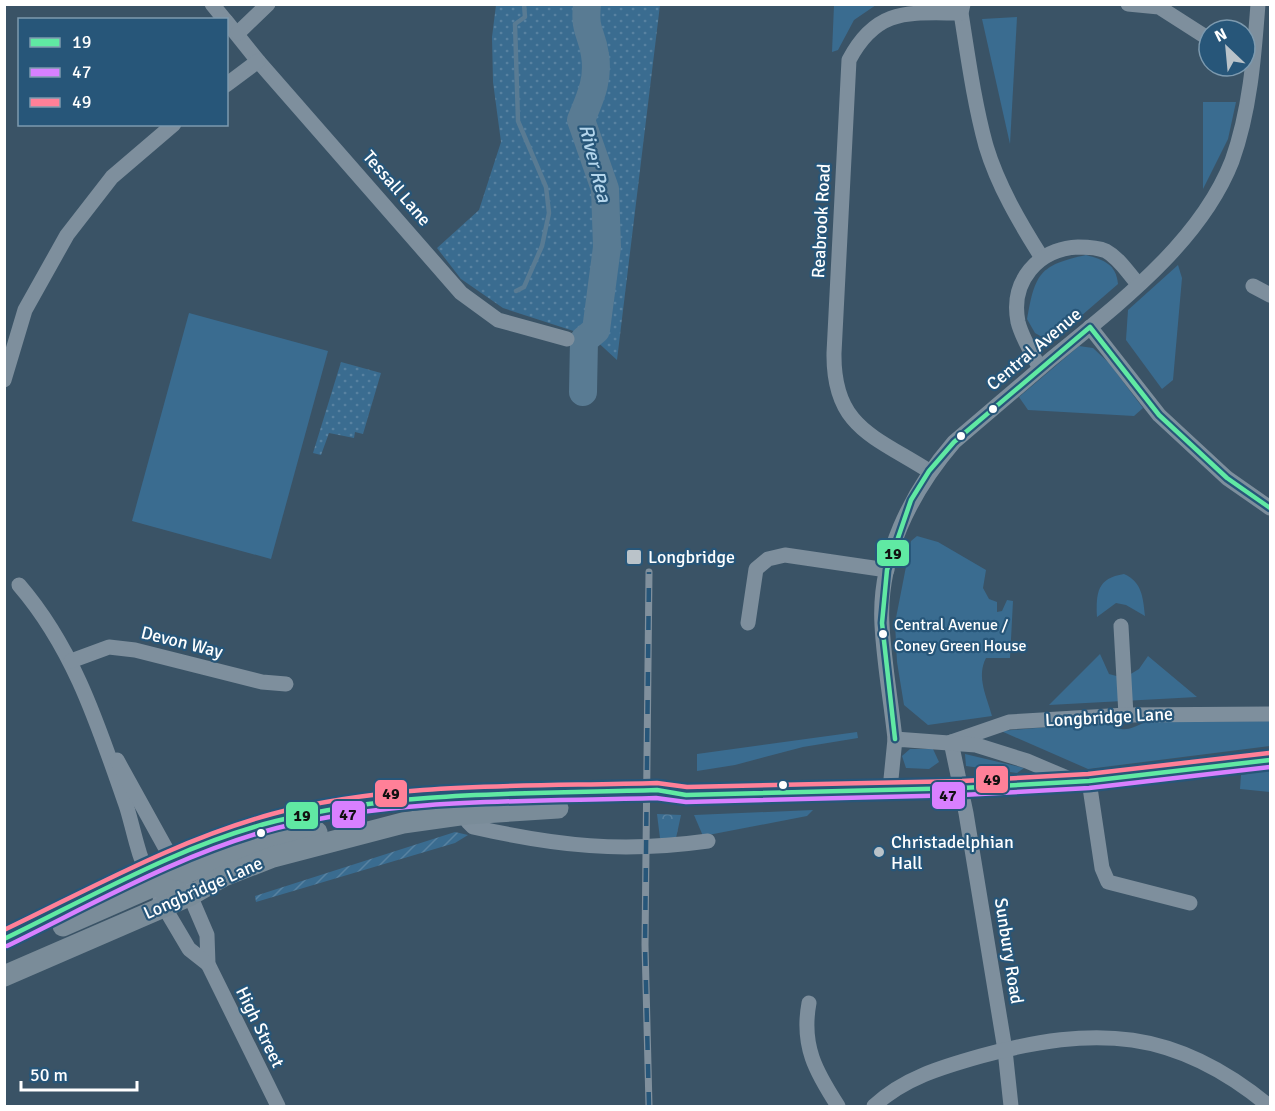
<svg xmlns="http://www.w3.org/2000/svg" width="1275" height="1111" font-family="Signika,sans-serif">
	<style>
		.grass { fill: #3a6c90 }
		.forest { fill: url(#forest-crowns) }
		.park { fill: url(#park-dots) }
		.garden { fill: url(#garden-furrows) }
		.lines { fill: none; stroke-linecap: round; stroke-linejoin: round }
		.stream { stroke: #597b93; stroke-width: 4.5 }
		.river { stroke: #597b93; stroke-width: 28 }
		.street { stroke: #7e8f9d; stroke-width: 15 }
		.secondary { stroke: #7a8c99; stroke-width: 21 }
		.rail-casing { stroke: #80909d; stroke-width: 7 }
		.rail { stroke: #275679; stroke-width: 4.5; stroke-dasharray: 14; stroke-linecap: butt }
		.bus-1-casing { stroke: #275679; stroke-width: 9 }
		.bus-2-casing { stroke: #275679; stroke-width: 9 }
		.bus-3-casing { stroke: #275679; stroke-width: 9 }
		.bus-1 { stroke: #60e9a3; stroke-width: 4.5 }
		.bus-2 { stroke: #d880ff; stroke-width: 4.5 }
		.bus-3 { stroke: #ff8098; stroke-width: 4.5 }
		.bus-dot { fill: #fff; stroke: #275679; stroke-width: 2 }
		.poi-dot { fill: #bac3c9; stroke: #275679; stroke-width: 2 }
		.labels { text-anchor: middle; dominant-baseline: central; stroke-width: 4.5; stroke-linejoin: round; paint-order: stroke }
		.bus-label { font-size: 16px; fill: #fff; stroke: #275679; text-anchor: start }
		.street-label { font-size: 18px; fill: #fff; stroke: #275679 }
		.poi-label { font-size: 18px; fill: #fff; stroke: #275679; text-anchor: start }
		.water-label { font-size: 20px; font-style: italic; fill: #b4d5eb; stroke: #275679 }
		.line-badge { stroke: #275679; stroke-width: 2 }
		.pale-badge-label { font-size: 16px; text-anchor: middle; font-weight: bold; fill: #111 }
	</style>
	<defs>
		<pattern id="forest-crowns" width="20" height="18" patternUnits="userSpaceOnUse" patternTransform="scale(1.5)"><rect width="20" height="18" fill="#3a6c90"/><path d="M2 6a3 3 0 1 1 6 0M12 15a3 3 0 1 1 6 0" fill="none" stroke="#5882a1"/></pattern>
		<pattern id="park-dots" width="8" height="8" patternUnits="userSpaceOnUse" patternTransform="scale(1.5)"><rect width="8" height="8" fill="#3a6c90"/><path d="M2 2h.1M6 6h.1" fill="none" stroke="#5882a1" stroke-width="1.8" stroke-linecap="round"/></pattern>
		<pattern id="garden-furrows" width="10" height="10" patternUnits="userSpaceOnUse" patternTransform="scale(1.5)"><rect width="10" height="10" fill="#3a6c90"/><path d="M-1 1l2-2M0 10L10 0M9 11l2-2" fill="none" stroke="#5882a1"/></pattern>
	</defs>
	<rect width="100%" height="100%" fill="#3a5366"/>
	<g class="grass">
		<polygon points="834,5 876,5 854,20 838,50 832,52"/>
		<polygon points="1017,17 1010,144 982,19"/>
		<polygon points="1203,102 1236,102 1228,139 1203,189"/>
		<path d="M1086 255C1104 260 1116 264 1118 284L1051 342 1035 333 1027 319C1035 273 1040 265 1086 255Z"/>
		<polygon points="1178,265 1182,278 1173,380 1162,389 1126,340 1128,310"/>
		<polygon points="189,313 328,351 271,559 132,521"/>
		<polygon points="1079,346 1093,348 1109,363 1143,408 1134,416 1028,410 1019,397"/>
		<path d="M917 536 938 542 986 570 983 588 989 599 997 602V612L1002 611 1007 600 1013 601 1010 658H986C976 677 987 697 992 716L928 725 904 705 897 662 895 623 911 541Z"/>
		<path d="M1124 574C1142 582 1143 597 1145 616L1126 605 1116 603 1097 617C1096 593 1097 578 1124 574Z"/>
		<polygon points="1100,654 1109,674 1124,678 1139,669 1148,656 1197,697 1049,705"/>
		<path d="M1270 721V746L1088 769 1001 731 1109 722C1121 734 1131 729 1145 722Z"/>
		<polygon points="857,732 858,738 803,747 735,765 697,771 697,754"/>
		<polygon points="910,749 933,749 939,762 929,769 906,768 902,756"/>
		<polygon points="965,754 1024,768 1017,773 966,766"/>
		<polygon points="1270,770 1270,792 1240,789 1241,775"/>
		<polygon points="813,810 807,816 703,836 694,815"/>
	</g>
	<polygon class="forest" points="657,814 681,815 676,838 660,838"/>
	<g class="park">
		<polygon points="496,5 660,5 617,360 592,337 503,308 461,279 437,248 479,210 501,142 493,82 492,37"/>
		<polygon points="341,362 381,373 363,434 355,432 354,438 329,433 321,455 313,453"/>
	</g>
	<polygon class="garden" points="455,832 468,835 455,843 256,902 255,896"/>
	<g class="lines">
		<polyline class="stream" points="516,291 524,287 542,246 549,213 546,187 518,121 515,24 525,17 524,4"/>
		<path class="river" d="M583 392 584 340 596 330 607 247 605 189 581 120C590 98 599 80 595 55 592 32 584 33 587 4"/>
		<g class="street">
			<polyline points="212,4 225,20"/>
			<path d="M963 4 961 13C968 57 974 102 986 146 998 186 1020 223 1042 258"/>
			<polyline points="1128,4 1159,7 1209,39"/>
			<polyline points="226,21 258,61 461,293 498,320 567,339"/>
			<polyline points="238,33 268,4"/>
			<polyline points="226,85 258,61"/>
			<polyline points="1253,286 1270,295"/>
			<polyline points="1090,327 1159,415 1227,478 1270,508"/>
			<path d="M1040 368C1032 354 1022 338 1018 322 1010 281 1038 249 1078 247 1087 247 1097 247 1106 251 1119 258 1128 273 1138 284"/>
			<polyline points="4,380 25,310 67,235 112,177 174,124"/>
			<path d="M929 471C874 436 833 427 834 353L849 60C877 7 909 13 961 13"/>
			<path d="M19 585C75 650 99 728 127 808 134 831 138 857 150 878"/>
			<polyline points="748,623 756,569 768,559 785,555 887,570"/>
			<polyline points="1121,626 1126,715"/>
			<polyline points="71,661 109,647 135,650 262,682 286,684"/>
			<path d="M895 739C891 701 884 663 882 625 878 557 911 492 954 442 986 415 1018 387 1050 360 1117 305 1200 243 1232 161 1250 111 1254 57 1258 4"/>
			<polyline points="951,742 966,813 1005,1050 1011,1106"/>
			<polyline points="951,742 1009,722 1126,715 1270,714"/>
			<polyline points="117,760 175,865"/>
			<polyline points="1089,781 1102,868 1108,882 1190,903"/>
			<polyline points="890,789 895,739 976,745 1027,761 1072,780"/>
			<path d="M467 814 468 822 473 827C557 846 622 853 708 841"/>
			<polyline points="186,886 207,935 208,964 278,1106"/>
			<polyline points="160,900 189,949 208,964"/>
			<path d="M809 1003C801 1046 816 1072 838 1106"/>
			<path d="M874 1106C904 1078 942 1067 981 1056 1095 1025 1175 1028 1269 1106"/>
		</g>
		<g class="secondary">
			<polyline points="145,870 180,876 232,853 273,841 317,832"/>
			<polyline points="63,926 154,886 178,892"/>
			<path d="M4 939C93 897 181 845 276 821 399 791 530 795 657 790L686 795 962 788 1089 781 1270 760"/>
			<polyline points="4,976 191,895 224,876 273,857 403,823 467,814 558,808"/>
		</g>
		<defs>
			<polyline id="rail" points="649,1106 645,945 649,572"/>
		</defs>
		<use href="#rail" class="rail-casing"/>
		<use href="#rail" class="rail"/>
		<defs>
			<g id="bus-1">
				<polyline points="895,739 882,623 887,570 911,500 929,471 954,442 1090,327 1159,415 1227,478 1270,508"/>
				<path d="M4 939C93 896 180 845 276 821 400 790 530 794 657 790L686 795 962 788 1089 781 1270 760"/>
			</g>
			<path id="bus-2" d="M7 946C95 903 182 853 277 828 400 797 531 802 656 798L686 802 962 795 1089 788 1270 767"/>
			<path id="bus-3" d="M4 930C92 888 177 840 272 814 395 781 530 787 657 783L687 787 962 781 1088 774 1269 753"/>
		</defs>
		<use href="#bus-1" class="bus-1-casing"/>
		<use href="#bus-2" class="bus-2-casing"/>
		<use href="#bus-3" class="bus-3-casing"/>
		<use href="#bus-1" class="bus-1"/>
		<use href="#bus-2" class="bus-2"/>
		<use href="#bus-3" class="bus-3"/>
	</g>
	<g class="bus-dot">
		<circle cx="993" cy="409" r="5"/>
		<circle cx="961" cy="436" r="5"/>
		<circle cx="883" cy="634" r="5"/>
		<circle cx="783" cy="785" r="5"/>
		<circle cx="261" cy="833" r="5"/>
	</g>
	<g class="poi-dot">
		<rect x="626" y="549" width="16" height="16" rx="3"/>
		<circle cx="879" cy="852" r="6"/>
	</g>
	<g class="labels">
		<g class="bus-label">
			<text x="894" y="625">Central Avenue /<tspan x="894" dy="21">Coney Green House</tspan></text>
		</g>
		<g class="street-label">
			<text transform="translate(397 188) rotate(49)">Tessall Lane</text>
			<text transform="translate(821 221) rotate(-87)">Reabrook Road</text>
			<text transform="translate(1034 349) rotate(-40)">Central Avenue</text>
			<text transform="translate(182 642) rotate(14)">Devon Way</text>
			<text transform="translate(1109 717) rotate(-3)">Longbridge Lane</text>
			<text transform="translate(203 888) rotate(-24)">Longbridge Lane</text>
			<text transform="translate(1009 951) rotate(81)">Sunbury Road</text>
			<text transform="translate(260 1027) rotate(64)">High Street</text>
		</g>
		<g class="poi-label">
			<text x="648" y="557">Longbridge</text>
			<text x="891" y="842">Christadelphian<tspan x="891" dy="21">Hall</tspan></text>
		</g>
		<g class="water-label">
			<text transform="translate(595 163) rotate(76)">River Rea</text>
		</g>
	</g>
	<g class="line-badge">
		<rect x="876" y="539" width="34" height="28" rx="6" fill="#60e9a3"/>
		<rect x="975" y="765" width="34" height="29" rx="6" fill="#ff8098"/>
		<rect x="374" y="779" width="34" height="29" rx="6" fill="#ff8098"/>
		<rect x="931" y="781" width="35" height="29" rx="6" fill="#d880ff"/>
		<rect x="331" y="800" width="35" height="29" rx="6" fill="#d880ff"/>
		<rect x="285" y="801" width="34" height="29" rx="6" fill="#60e9a3"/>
	</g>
	<g class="pale-badge-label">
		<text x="893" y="559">19</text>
		<text x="992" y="785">49</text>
		<text x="391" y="799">49</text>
		<text x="948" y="801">47</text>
		<text x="348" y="820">47</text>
		<text x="302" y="821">19</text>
	</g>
	<rect width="1275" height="1111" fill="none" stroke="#ffffff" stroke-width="12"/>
	<rect x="18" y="18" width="210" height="108" fill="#275679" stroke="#7d9aaf" stroke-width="1.5"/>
	<rect x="30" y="38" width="30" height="9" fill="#60e9a3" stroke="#7d9aaf" stroke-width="1.5"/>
	<text x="72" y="48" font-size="18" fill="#ffffff">19</text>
	<rect x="30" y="68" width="30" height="9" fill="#d880ff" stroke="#7d9aaf" stroke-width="1.5"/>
	<text x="72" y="78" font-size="18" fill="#ffffff">47</text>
	<rect x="30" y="98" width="30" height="9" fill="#ff8098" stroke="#7d9aaf" stroke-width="1.5"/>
	<text x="72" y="108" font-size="18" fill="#ffffff">49</text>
	<g transform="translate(1227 48) rotate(334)"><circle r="28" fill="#275679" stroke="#7d9aaf" stroke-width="1.5"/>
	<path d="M0-4.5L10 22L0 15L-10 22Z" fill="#bac3c9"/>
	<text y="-9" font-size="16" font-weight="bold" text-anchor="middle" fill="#ffffff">N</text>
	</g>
	<path d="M21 1081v9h116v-9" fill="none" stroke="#ffffff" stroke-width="3"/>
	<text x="30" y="1081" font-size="18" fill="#ffffff" stroke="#275679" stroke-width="4.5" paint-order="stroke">50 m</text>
</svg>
